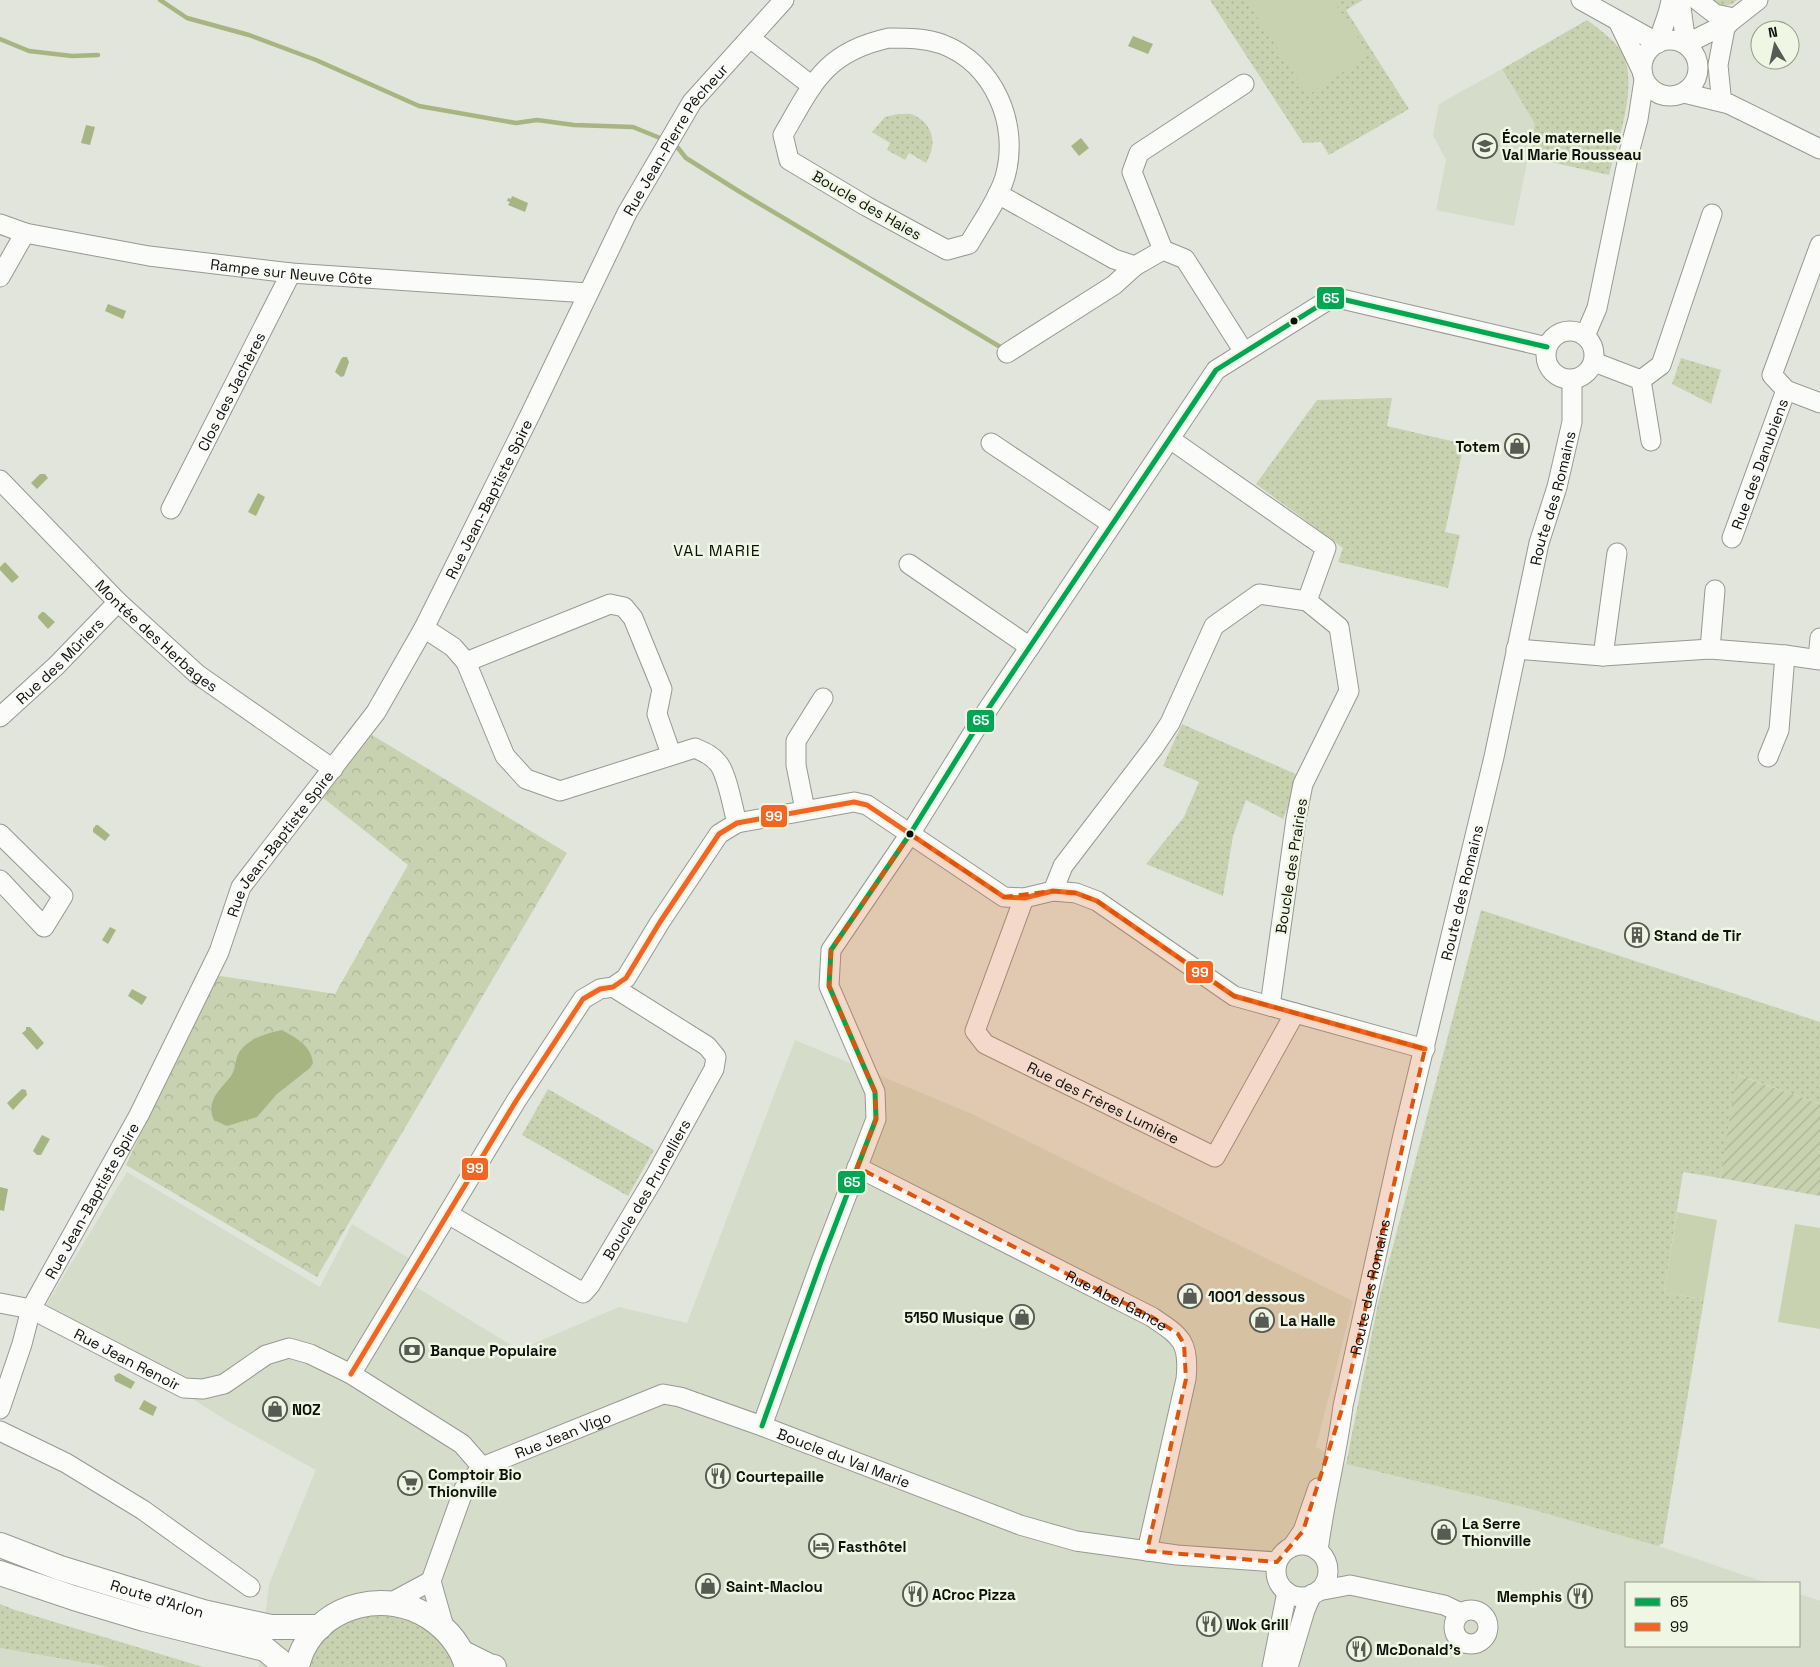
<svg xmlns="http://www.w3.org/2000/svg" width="1820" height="1667" font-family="'Space Grotesk',sans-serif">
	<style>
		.built { fill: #d6dcca }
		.grass { fill: url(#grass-dots) }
		.forest { fill: url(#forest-crowns) }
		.garden { fill: url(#garden-furrows) }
		.pitch { fill: #c8d2b0 }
		.water { fill: #a6b581 }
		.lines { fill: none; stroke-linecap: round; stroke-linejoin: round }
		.stream { stroke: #a6b581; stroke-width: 4.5 }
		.minor-casing { stroke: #969991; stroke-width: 21 }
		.major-casing { stroke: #969991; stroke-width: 26 }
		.minor { stroke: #fbfbfa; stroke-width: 19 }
		.major { stroke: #fbfbfa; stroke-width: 24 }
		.bus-1-casing { stroke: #f0f6e4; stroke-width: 9 }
		.bus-2-casing { stroke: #f0f6e4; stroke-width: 9 }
		.bus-1 { stroke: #00a651; stroke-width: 5 }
		.bus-2 { stroke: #f26522; stroke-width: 5 }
		.marked { fill: #dd550c; fill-opacity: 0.2; stroke: #dd550c; stroke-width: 4; stroke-dasharray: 10 6; stroke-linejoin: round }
		.bus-dot { fill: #0e100a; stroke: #f0f6e4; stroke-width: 2 }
		.labels { text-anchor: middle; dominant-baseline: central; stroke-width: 5; stroke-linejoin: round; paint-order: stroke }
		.poi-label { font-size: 15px; font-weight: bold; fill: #0e100a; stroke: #f0f6e4; text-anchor: start }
		.street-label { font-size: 15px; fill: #0e100a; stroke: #f0f6e4 }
		.neighbourhood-label { font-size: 16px; letter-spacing: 1px; fill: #0e100a; stroke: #f0f6e4 }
		.line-badge { stroke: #f0f6e4; stroke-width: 2 }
		.badge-label { font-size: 14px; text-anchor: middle; font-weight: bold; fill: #fff }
	</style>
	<defs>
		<pattern id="grass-dots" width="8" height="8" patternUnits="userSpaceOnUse" patternTransform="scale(1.25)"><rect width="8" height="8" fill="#c8d2b0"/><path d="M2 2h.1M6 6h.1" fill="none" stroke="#abb396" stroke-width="1.8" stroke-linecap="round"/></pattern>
		<pattern id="forest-crowns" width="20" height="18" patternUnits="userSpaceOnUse" patternTransform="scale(1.25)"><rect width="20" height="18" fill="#c8d2b0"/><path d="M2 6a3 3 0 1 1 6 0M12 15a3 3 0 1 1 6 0" fill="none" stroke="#abb396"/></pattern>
		<pattern id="garden-furrows" width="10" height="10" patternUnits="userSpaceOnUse" patternTransform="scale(1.25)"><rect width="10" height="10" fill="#c8d2b0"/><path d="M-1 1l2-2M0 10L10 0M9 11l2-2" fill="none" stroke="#abb396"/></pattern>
	</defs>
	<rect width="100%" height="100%" fill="#e2e5db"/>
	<g class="built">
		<polygon points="1502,69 1535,124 1514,226 1436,210 1446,160 1433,135 1439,104"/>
		<polygon points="795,1040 972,1114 1353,1301 1316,1447 1346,1464 1527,1508 1638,1539 1767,1583 1626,1583 1626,1646 1799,1646 1799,1594 1820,1601 1820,1667 259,1667 269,1584 316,1470 224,1419 46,1305 127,1172 320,1287 352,1224 427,1269 416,1287 519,1350 619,1307 687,1323"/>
		<polygon points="0,1648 109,1667 0,1667"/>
	</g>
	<g class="grass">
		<polygon points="1210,0 1363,0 1346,10 1409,109 1329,155 1321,142 1303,143"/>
		<polygon points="1707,0 1737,0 1732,4 1715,8"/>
		<path d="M1587 20C1598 28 1610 37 1619 48 1642 78 1617 143 1609 175L1528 157 1535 124 1502 69Z"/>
		<path d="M898 114C903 114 910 113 914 115 935 126 937 145 926 163L909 153 905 160 887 150 890 143 872 132 885 117Z"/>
		<polygon points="1681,358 1721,370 1711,404 1672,384"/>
		<polygon points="1392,398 1387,426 1464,444 1445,532 1460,535 1448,588 1338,562 1343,548 1256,484 1317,400"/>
		<polygon points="1182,724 1300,776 1283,819 1246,800 1233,836 1223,896 1146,864 1184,817 1199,782 1163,766"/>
		<polygon points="1481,910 1820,1022 1820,1104 1738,1075 1720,1178 1683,1172 1664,1293 1704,1299 1663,1543 1658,1546 1527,1508 1346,1464 1378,1303"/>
		<polygon points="548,1089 654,1150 628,1196 522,1135"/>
		<polygon points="0,1604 15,1610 203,1667 109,1667 0,1648"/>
		<path d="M368 1614C377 1614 387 1613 395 1615 420 1621 448 1641 454 1667H305L322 1637 343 1622Z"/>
	</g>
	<polygon class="forest" points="372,735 567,853 317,1277 126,1165 214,975 335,994 408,865 322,797"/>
	<polygon class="garden" points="1737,1075 1820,1104 1820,1196 1720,1178"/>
	<g class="pitch">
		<polygon points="1246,0 1333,0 1369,55 1308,95"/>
		<polygon points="1677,1212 1717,1220 1704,1299 1664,1293"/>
		<polygon points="1795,1224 1820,1228 1820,1329 1778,1322"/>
	</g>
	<g class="water">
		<polygon points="1133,36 1153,44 1148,54 1128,46"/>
		<polygon points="86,125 95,127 90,145 81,143"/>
		<polygon points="1081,138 1089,148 1079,156 1071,146"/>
		<polygon points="512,196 528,203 525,212 508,205 510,202 507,201 508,198 511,199"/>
		<polygon points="108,304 126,311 123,319 105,311"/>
		<polygon points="343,357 347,357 349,362 344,376 341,377 335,372 341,359"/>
		<polygon points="40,474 45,474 48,478 37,489 31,483"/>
		<polygon points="258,493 265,497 256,516 248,512"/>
		<polygon points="5,562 19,577 12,583 0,570 0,567"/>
		<polygon points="42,612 44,612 55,622 48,629 38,618 38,616"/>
		<polygon points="96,825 98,825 110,835 105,841 93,832 93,829"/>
		<polygon points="110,927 116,930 108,944 102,940"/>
		<polygon points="132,989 147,997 142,1005 128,996"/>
		<polygon points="26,1027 30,1027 44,1043 37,1050 22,1033 26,1030"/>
		<path d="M282 1030C296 1038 311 1045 313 1063L310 1068 277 1094 257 1117 227 1126 214 1120C205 1102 220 1090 231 1076 235 1070 235 1064 237 1057 243 1040 267 1033 282 1030Z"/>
		<polygon points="22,1089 26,1090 27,1095 13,1110 7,1103"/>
		<polygon points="42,1135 50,1139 41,1155 37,1155 33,1151"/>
		<polygon points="0,1187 8,1189 4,1211 0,1210"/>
		<polygon points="119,1373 135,1382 131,1389 115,1381 114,1376"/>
		<polygon points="144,1400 157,1407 153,1416 139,1409"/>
	</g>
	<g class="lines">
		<g class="stream">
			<polyline points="160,0 187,18 249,35 316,60 419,106 516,123 537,120 574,125 633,127 660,138"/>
			<polyline points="0,39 29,51 72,56 98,55"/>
			<polyline points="678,148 686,158 740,192 1002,348"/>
		</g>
		<defs>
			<g id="minor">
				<polyline points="1581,0 1658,43"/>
				<polyline points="1680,0 1686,44 1730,22"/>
				<polyline points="1697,0 1715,14 1734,18"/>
				<polyline points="1618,21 1642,71"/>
				<polyline points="1722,31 1730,22 1758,0"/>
				<polyline points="750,38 812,86"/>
				<path d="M889 38C907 38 924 38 942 44 994 64 1020 124 1005 177 998 200 981 223 969 244L947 250 866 206 789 160 783 135C813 83 825 52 889 38Z"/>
				<circle cx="1670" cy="68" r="28"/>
				<path d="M1658 43C1662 28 1669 15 1671 0"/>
				<polyline points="1684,93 1729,104 1820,149"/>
				<polyline points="1721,95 1718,65 1725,28"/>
				<polyline points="998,194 1114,259 1135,266 1163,250 1185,259 1244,352"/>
				<path id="s1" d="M0 224 25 233 149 256 291 273 588 293"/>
				<polyline points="1820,245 1772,375 1786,390 1820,403"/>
				<polyline points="1163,250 1132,172 1139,153 1244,84"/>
				<polyline points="0,277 25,233"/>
				<circle cx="1570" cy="355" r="24"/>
				<polyline points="1585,336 1597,308 1629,153 1638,119 1644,80"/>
				<polyline points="1007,353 1114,285 1135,266"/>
				<polyline points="1594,362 1641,380 1651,441"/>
				<polyline points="1641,380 1661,365 1712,214"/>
				<polyline points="1170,439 1326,548 1307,601"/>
				<polyline points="991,443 1112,524"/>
				<path id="s2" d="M0 480 118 602 197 674 333 769"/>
				<path id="s3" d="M171 509 291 273"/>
				<path id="s4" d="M1732 538 1786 390"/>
				<polyline points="909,564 1030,647"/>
				<path d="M424 628 453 647 466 662 505 756 526 779 560 791 695 748C704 752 712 755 718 763 727 773 733 809 737 823"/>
				<polyline points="1516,649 1603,656 1710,649 1785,655 1820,660"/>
				<polyline points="1710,649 1715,590"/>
				<polyline points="1603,656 1617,553"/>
				<polyline points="1818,659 1820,638"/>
				<polyline points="466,662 610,604 624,607 633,618 662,689 657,714 671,754"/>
				<path id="s5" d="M0 717 56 666 118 602"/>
				<polyline points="1768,757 1779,730 1785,655"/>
				<polyline points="805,810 796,765 796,741 823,698"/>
				<polyline points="0,834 63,896 44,927 0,880"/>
				<polyline points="1053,891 1063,866 1154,747 1170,723 1214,626 1259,594 1307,601 1339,627 1349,691 1303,784 1296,819 1270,1006"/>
				<path id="s6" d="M1024 898 975 1031 985 1044 1215 1157 1295 1013"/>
				<path id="s7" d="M857 1167 1152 1317C1180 1336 1190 1341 1186 1379L1147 1551"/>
				<path id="s8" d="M448 1214 583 1293 590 1285 654 1178 714 1069 716 1057 707 1046 613 987"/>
				<path id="s9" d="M0 1303 31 1309 184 1388 203 1389 224 1384 266 1355 289 1348 310 1354 351 1374 462 1444 482 1467"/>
				<polyline points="351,1374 516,1101 583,999 600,989 613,987 626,978 660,922 719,834 737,823 854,802 867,805 1004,897 1024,898 1053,891 1076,893 1097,901 1234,996 1425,1049"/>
				<path id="s10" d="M0 1409 22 1344 31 1309 139 1115 219 952 241 887 376 712 424 628 531 413 627 213 692 102 784 0"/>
				<polyline points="762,1426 821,1262 876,1119 875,1092 829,986 831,950 910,834 986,712 1216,370 1333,297 1547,347"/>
				<polyline points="0,1431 66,1463 143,1510 250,1587"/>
				<circle cx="1302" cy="1571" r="26"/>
				<polyline points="1292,1547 1303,1531 1318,1488"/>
				<path id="s11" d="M1318 1551C1324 1502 1337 1455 1343 1406L1403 1135 1494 757 1539 543 1557 487 1572 422V380"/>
				<polyline points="1318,1591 1350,1585 1444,1605 1461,1613"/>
				<polyline points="390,1603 431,1581"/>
				<circle cx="1471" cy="1627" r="17"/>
				<path id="s12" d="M444 1627 431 1581 464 1489 482 1467 663 1394 680 1397 762 1426 1020 1525 1076 1541 1177 1555 1277 1562"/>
				<polyline points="1272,1667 1287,1592"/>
				<polyline points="1288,1667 1305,1610 1312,1594"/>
			</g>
			<g id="major">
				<path id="s13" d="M0 1545 60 1568 203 1612 271 1627H320"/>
				<polyline points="0,1573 74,1598 144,1619 265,1649 287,1667"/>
				<polyline points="463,1653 489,1666 494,1667"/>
				<path d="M296 1667C299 1661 300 1655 303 1649 326 1603 387 1590 429 1617 447 1629 461 1645 467 1667"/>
			</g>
		</defs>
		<use href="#minor" class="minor-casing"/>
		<use href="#major" class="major-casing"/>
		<use href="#minor" class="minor"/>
		<use href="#major" class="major"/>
		<defs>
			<polyline id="bus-1" points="762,1426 821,1262 876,1119 875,1092 829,986 831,950 910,834 986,712 1216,370 1333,297 1547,347"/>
			<polyline id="bus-2" points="351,1374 516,1101 583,999 600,989 613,987 626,978 660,922 719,834 737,823 854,802 867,805 1004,897 1024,898 1053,891 1076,893 1097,901 1234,996 1425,1049"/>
		</defs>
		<use href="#bus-1" class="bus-1-casing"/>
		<use href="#bus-2" class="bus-2-casing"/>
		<use href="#bus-1" class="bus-1"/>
		<use href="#bus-2" class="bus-2"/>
	</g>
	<path class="marked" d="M910 834 1004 897 1053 891 1076 893 1097 901 1234 996 1425 1049 1343 1406 1303 1531 1277 1562 1147 1551 1186 1379 1184 1344 1178 1334 1152 1317 857 1167 876 1119 875 1092 829 986 831 950Z"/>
	<defs>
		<symbol id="school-ring" viewBox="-11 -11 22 22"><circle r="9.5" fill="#f0f6e4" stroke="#585b53" stroke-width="1.5"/><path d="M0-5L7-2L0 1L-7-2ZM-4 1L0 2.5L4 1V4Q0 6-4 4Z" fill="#585b53"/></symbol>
		<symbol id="shop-ring" viewBox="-11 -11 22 22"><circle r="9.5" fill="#f0f6e4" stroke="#585b53" stroke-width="1.5"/><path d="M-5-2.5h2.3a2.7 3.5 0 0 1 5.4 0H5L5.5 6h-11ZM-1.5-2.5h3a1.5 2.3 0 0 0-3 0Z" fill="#585b53"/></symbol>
		<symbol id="building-ring" viewBox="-11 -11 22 22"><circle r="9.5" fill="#f0f6e4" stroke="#585b53" stroke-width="1.5"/><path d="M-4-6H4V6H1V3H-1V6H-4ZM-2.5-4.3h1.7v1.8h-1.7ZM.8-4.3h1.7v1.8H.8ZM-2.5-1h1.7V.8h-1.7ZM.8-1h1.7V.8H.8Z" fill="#585b53"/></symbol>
		<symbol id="bank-ring" viewBox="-11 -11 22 22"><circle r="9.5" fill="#f0f6e4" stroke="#585b53" stroke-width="1.5"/><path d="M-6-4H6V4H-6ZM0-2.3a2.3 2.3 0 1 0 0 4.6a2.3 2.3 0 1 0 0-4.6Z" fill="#585b53"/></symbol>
		<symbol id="restaurant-ring" viewBox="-11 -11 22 22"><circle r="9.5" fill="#f0f6e4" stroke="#585b53" stroke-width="1.5"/><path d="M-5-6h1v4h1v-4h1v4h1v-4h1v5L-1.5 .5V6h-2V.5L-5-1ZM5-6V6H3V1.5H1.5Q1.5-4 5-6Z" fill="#585b53"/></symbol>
		<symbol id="supermarket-ring" viewBox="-11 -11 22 22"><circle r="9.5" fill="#f0f6e4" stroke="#585b53" stroke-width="1.5"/><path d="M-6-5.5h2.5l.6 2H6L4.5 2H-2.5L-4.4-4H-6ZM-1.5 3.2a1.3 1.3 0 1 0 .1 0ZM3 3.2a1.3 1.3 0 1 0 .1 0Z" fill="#585b53"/></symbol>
		<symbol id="hotel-ring" viewBox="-11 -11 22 22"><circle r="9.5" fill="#f0f6e4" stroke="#585b53" stroke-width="1.5"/><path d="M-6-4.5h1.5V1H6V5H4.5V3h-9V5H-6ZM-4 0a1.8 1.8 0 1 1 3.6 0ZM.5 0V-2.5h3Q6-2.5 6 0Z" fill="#585b53"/></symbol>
	</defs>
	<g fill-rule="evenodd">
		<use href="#school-ring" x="1471" y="132" width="28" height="28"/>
		<use href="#shop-ring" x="1503" y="432" width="28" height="28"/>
		<use href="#building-ring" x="1623" y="921" width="28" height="28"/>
		<use href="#shop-ring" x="1176" y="1282" width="28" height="28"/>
		<use href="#shop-ring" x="1008" y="1303" width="28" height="28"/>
		<use href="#shop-ring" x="1248" y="1306" width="28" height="28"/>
		<use href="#bank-ring" x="398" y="1336" width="28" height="28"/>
		<use href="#shop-ring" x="261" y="1395" width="28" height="28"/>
		<use href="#restaurant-ring" x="704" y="1462" width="28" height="28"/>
		<use href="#supermarket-ring" x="396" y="1469" width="28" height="28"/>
		<use href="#shop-ring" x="1430" y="1518" width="28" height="28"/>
		<use href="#hotel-ring" x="807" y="1532" width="28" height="28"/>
		<use href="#shop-ring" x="694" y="1572" width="28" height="28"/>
		<use href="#restaurant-ring" x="901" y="1580" width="28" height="28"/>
		<use href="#restaurant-ring" x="1566" y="1582" width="28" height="28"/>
		<use href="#restaurant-ring" x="1195" y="1610" width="28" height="28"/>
		<use href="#restaurant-ring" x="1345" y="1635" width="28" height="28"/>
	</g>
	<g class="bus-dot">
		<circle cx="1294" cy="321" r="4.5"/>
		<circle cx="910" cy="834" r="4.5"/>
	</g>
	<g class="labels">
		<g class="poi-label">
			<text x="1502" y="137">École maternelle<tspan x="1502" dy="17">Val Marie Rousseau</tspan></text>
			<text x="1500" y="446" text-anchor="end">Totem</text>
			<text x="1654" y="935">Stand de Tir</text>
			<text x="1208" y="1296">1001 dessous</text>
			<text x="1004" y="1317" text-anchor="end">5150 Musique</text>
			<text x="1280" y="1320">La Halle</text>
			<text x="430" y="1350">Banque Populaire</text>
			<text x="292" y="1409">NOZ</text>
			<text x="428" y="1474">Comptoir Bio<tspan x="428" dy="17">Thionville</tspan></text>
			<text x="736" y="1476">Courtepaille</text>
			<text x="1462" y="1523">La Serre<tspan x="1462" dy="17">Thionville</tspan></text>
			<text x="838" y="1546">Fasthôtel</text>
			<text x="726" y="1586">Saint-Maclou</text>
			<text x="932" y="1594">ACroc Pizza</text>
			<text x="1562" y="1596" text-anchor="end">Memphis</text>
			<text x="1226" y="1624">Wok Grill</text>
			<text x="1376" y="1649">McDonald's</text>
		</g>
		<g class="street-label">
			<text stroke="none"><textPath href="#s10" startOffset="1445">Rue Jean-Pierre Pêcheur</textPath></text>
			<text transform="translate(867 205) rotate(30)">Boucle des Haies</text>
			<text stroke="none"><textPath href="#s1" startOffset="296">Rampe sur Neuve Côte</textPath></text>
			<text stroke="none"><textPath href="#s3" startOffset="132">Clos des Jachères</textPath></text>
			<text stroke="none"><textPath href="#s4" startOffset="79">Rue des Danubiens</textPath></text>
			<text stroke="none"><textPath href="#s10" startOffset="1039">Rue Jean-Baptiste Spire</textPath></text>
			<text stroke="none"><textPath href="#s11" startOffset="1079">Route des Romains</textPath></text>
			<text stroke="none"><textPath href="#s2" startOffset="221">Montée des Herbages</textPath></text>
			<text stroke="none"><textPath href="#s5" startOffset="82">Rue des Mûriers</textPath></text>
			<text stroke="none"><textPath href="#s10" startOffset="634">Rue Jean-Baptiste Spire</textPath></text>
			<text transform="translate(1291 866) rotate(-81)">Boucle des Prairies</text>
			<text stroke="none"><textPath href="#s11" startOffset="674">Route des Romains</textPath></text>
			<text stroke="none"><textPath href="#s6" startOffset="290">Rue des Frères Lumière</textPath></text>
			<text stroke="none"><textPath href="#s8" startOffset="278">Boucle des Prunelliers</textPath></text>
			<text stroke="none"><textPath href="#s10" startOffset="229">Rue Jean-Baptiste Spire</textPath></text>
			<text stroke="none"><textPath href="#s11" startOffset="269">Route des Romains</textPath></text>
			<text stroke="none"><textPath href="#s7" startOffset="292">Rue Abel Gance</textPath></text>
			<text stroke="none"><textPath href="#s9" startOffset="140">Rue Jean Renoir</textPath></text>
			<text stroke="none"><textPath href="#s12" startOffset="261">Rue Jean Vigo</textPath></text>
			<text stroke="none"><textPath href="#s12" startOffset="561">Boucle du Val Marie</textPath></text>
			<text stroke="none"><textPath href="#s13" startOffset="166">Route d'Arlon</textPath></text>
		</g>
		<g class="neighbourhood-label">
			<text x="717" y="550">VAL MARIE</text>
		</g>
	</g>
	<g class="line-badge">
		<rect x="1316" y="286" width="29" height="24" rx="5" fill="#00a651"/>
		<rect x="966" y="709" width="29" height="24" rx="5" fill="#00a651"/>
		<rect x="760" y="804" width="28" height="24" rx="5" fill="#f26522"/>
		<rect x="1185" y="960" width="29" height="24" rx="5" fill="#f26522"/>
		<rect x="461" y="1157" width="28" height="24" rx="5" fill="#f26522"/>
		<rect x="837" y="1170" width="29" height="24" rx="5" fill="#00a651"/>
	</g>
	<g class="badge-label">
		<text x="1331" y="303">65</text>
		<text x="981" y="725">65</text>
		<text x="774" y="821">99</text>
		<text x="1200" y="977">99</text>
		<text x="475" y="1173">99</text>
		<text x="852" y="1187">65</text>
	</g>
	<rect x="1625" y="1582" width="175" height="65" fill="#f0f6e4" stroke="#969a8d"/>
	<rect x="1635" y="1598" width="25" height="8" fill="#00a651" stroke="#969a8d"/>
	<text x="1670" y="1607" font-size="15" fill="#0e100a">65</text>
	<rect x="1635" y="1623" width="25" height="8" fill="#f26522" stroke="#969a8d"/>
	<text x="1670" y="1632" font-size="15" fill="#0e100a">99</text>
	<g transform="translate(1775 45) rotate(351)"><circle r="24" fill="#f0f6e4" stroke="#969a8d"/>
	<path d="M0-4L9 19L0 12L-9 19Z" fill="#585b53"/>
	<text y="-8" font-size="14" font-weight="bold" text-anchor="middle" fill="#0e100a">N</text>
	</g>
</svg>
